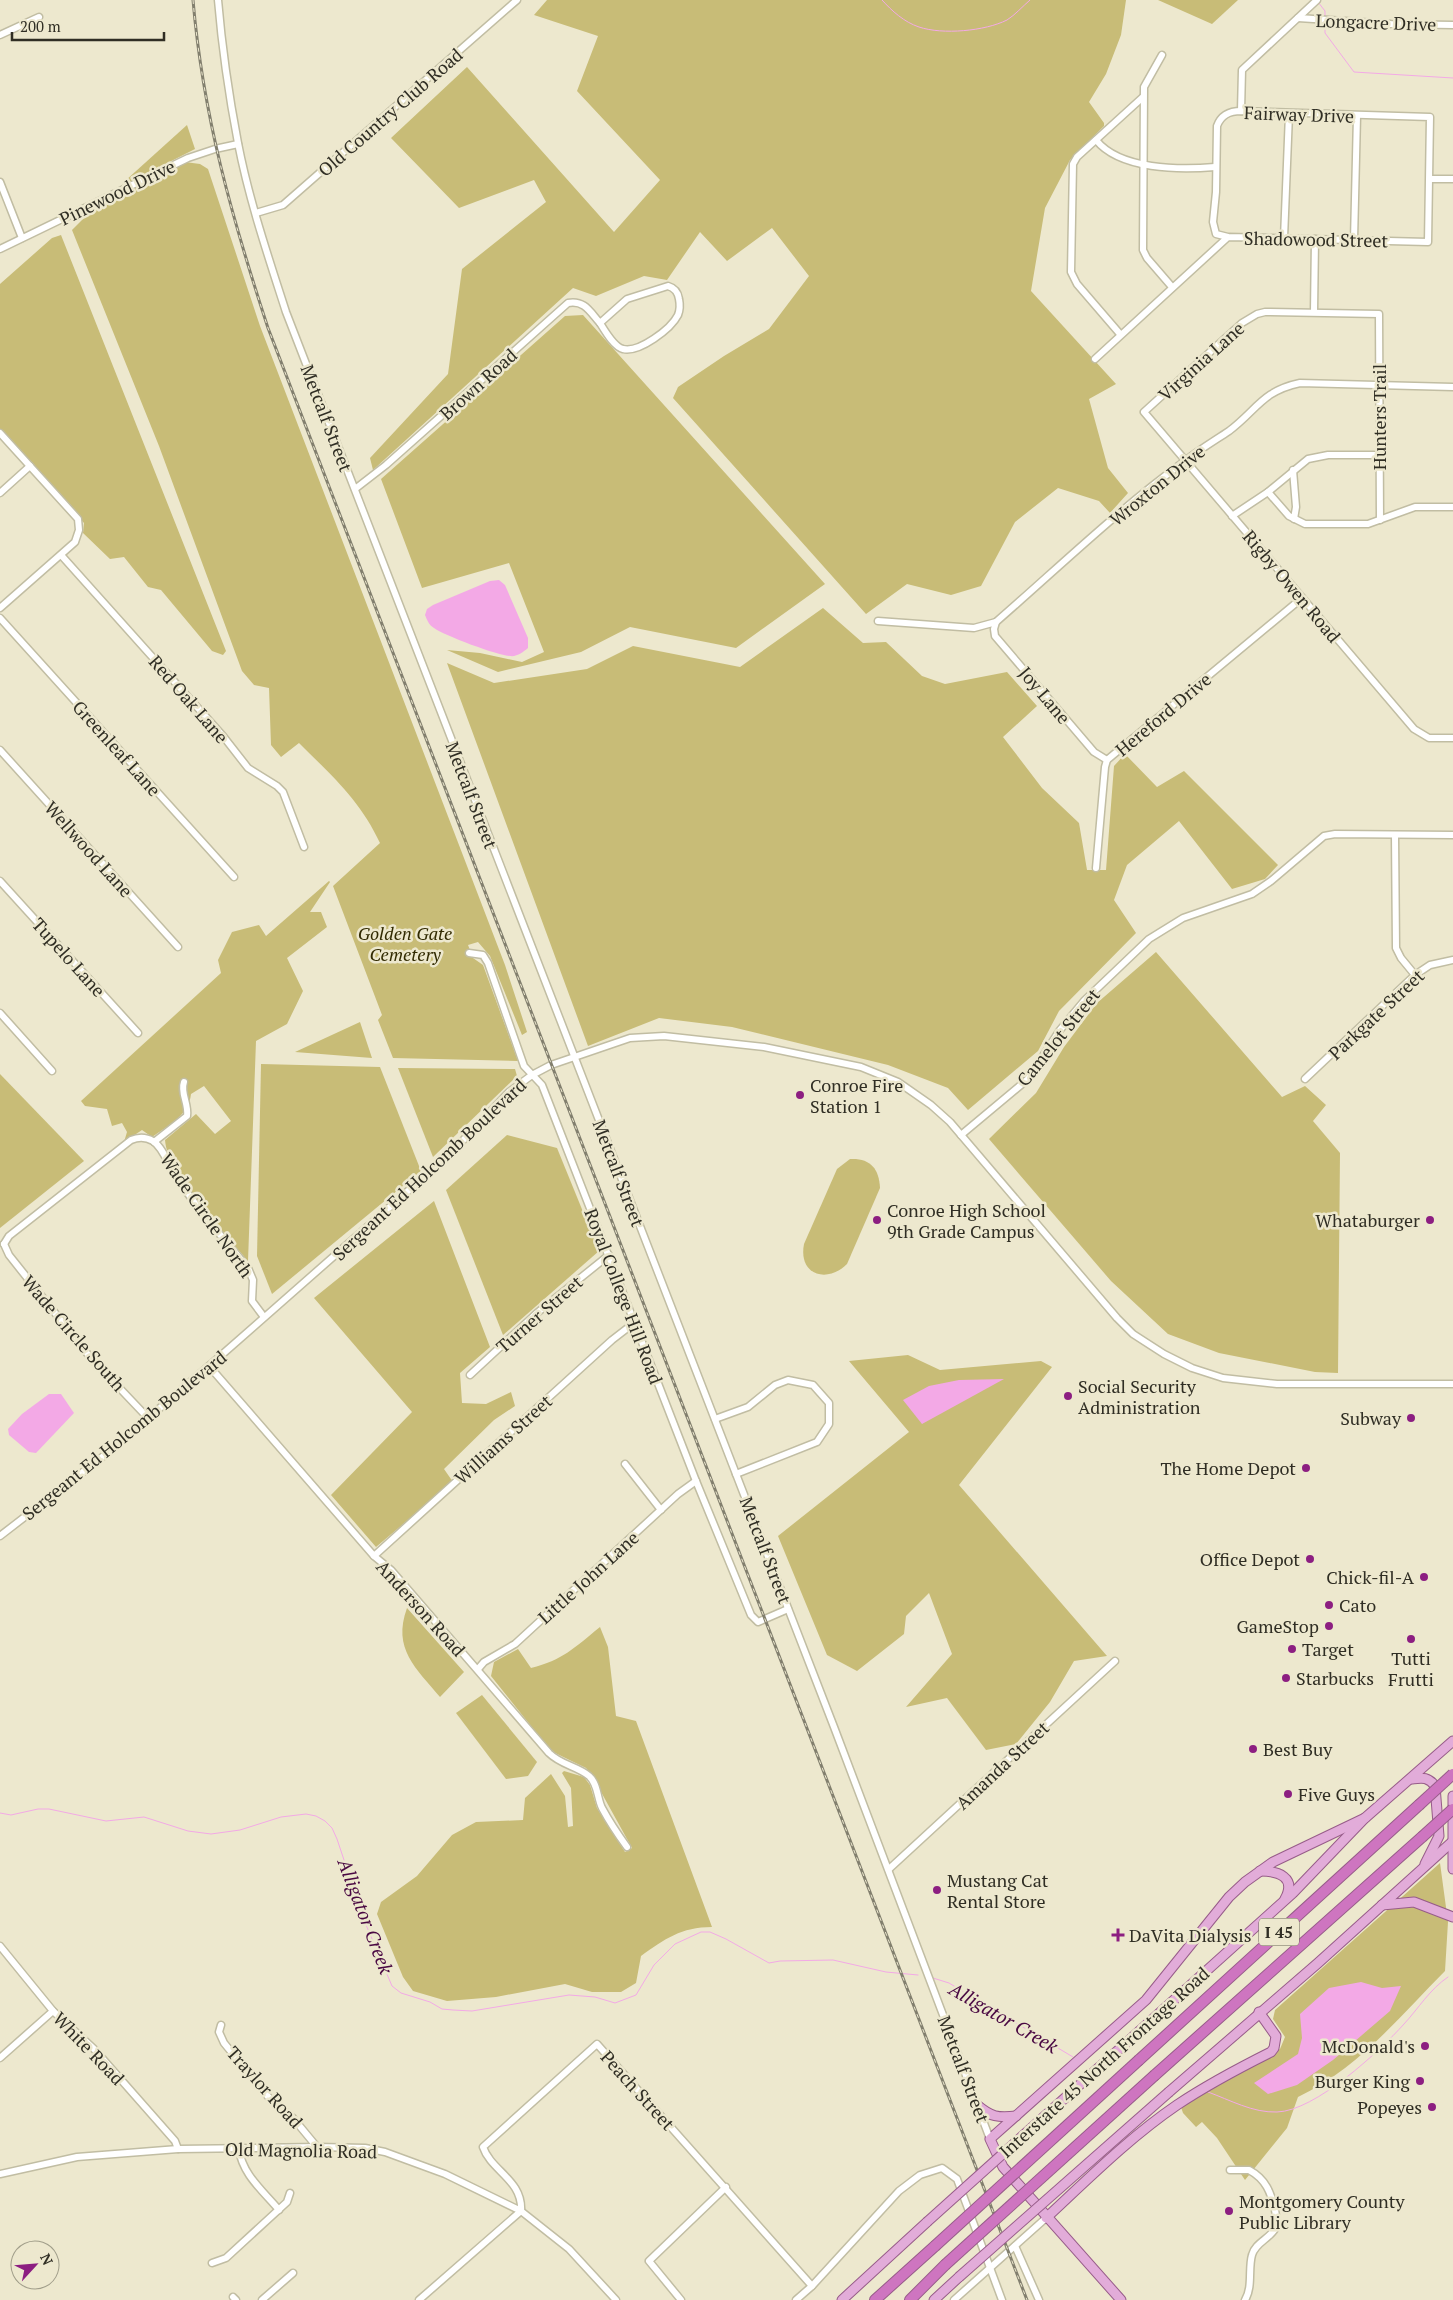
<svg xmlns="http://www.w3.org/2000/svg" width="1453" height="2300" font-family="'PT Serif',serif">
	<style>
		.green { fill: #c8bc77 }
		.water { fill: #f3a9e6 }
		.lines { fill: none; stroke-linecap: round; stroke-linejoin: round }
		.stream { stroke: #f3a9e6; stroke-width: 1 }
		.minor-casing { stroke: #c1bda3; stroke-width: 9 }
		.major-casing { stroke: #975c89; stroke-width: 11 }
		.highway-casing { stroke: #975c89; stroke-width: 12 }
		.minor { stroke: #fff; stroke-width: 6 }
		.major { stroke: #e2acd9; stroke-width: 9 }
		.highway { stroke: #ce75c0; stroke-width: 10 }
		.rail-casing { stroke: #827f6e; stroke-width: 3 }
		.rail { stroke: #ede8ce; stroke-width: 1; stroke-dasharray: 4; stroke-linecap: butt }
		.major-bridge-casing { stroke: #975c89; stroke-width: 11; stroke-linecap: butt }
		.highway-bridge-casing { stroke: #975c89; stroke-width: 12; stroke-linecap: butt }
		.major-bridge { stroke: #e2acd9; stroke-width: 9 }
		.highway-bridge { stroke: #ce75c0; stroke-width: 10 }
		.poi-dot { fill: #8c1e81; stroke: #ede8ce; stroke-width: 2 }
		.labels { text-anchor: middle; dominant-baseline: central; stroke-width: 5; stroke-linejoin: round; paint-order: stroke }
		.shield { fill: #ede8ce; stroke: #696657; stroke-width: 1 }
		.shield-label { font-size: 16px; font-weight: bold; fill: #302e24 }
		.street-label { font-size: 18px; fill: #302e24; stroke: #ede8ce }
		.park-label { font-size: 18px; font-style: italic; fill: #312a01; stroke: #ede8ce }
		.poi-label { font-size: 18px; fill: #302e24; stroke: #ede8ce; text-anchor: start }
		.water-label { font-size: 19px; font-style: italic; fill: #4a0943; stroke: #ede8ce }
	</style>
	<rect width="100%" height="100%" fill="#ede8ce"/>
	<g class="green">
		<polygon points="547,0 1126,0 1121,35 1106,74 1089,102 1104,123 1104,126 1070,160 1045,208 1031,291 1116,384 1089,399 1108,468 1128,493 1110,513 1099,501 1058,488 1015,522 981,586 951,595 907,584 866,614 673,398 678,387 724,356 769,329 809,276 772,228 727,261 700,232 667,280 644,276 596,296 573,288 373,470 370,458 448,374 462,269 546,202 534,180 459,208 391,138 467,67 614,232 660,180 577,91 598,36 534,15"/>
		<polygon points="1158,0 1238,0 1212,24"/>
		<polygon points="187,125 195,149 126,184 125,181"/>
		<path d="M185 162 200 164 208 169 260 326 505 965 527 1032 522 1035 490 956 478 942 468 945 473 958 483 965 518 1061 393 1058 378 1020 382 1015 333 886 380 843C360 800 332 776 299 743L281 757 271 745 269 688 254 685 242 671 159 446 72 230 97 205Z"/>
		<polygon points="61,235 226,651 223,655 212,651 161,590 148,587 124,557 110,559 83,533 84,523 0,429 0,284 52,238"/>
		<polygon points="583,315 825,584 736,648 630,627 581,652 498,672 447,650 480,653 522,662 544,652 509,563 422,588 381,479 565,316"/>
		<polygon points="823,608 863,643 886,642 922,676 945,684 1007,672 1037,706 1003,737 1042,788 1079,823 1087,870 1106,870 1114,766 1125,754 1157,787 1184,771 1278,865 1265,879 1232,889 1179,821 1127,865 1114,900 1136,933 1059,1011 1038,1051 968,1110 948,1088 888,1065 732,1027 659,1018 588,1046 447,663 494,683 587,669 633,646 740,667"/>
		<path d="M329 881 330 882 310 912H321L327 927 287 958 303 991 287 1024 256 1041 248 1261C224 1232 168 1177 165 1140L196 1114 215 1134 231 1121 204 1086 191 1094C189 1115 168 1126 152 1137L142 1130 124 1142 127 1132 122 1123 112 1126 107 1109 85 1106 81 1101 221 973 218 960 232 932 259 925 266 936Z"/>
		<polygon points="1156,952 1282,1097 1305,1086 1326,1105 1313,1121 1340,1153 1338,1373 1315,1372 1219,1353 1168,1334 1111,1281 989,1139 1036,1093 1064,1047 1097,1003"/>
		<polygon points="360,1022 372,1058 295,1052"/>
		<polygon points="261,1064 380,1067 421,1171 272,1294 257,1256"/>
		<polygon points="398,1068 515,1069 517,1076 433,1157"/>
		<polygon points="0,1074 84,1161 0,1228"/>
		<polygon points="507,1135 557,1148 599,1251 503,1335 446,1190"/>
		<path d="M850 1159C870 1158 879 1168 880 1188L847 1264C827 1284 798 1275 804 1244L837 1169Z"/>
		<polygon points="434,1201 490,1347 460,1373 462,1403 486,1404 511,1392 515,1406 494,1420 444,1469 453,1482 376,1547 331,1495 412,1412 314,1298"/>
		<polygon points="908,1355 940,1370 1041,1361 1052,1367 959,1485 1107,1656 1074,1661 1050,1702 1016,1744 986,1750 947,1698 906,1707 952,1654 929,1593 906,1616 904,1634 857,1671 827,1655 778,1536 909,1432 849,1361"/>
		<path d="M407 1608 464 1672 440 1697C416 1668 392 1649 407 1608Z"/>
		<path d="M600 1627 608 1647 616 1716 636 1721 712 1927C681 1927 665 1939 641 1956L636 1983 621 1992H592L565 1984 496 1997 447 2001 413 1991 403 1977 377 1914 381 1902 417 1876 452 1835 476 1822 523 1820 525 1798 551 1774 565 1796 568 1827 573 1826 571 1788 562 1773 564 1771 584 1777 590 1785 597 1808 625 1852 632 1848 595 1781 586 1768 551 1751 491 1676 494 1662 518 1649 531 1668C563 1660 574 1648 600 1627Z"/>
		<polygon points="482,1695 537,1762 528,1776 506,1779 456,1713"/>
		<path d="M1440 1863 1448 1922 1445 1971C1399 2017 1359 2068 1298 2097L1287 2128 1245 2180 1217 2138 1202 2122 1196 2127 1183 2113 1181 2107 1280 2049 1285 2037 1273 2019 1275 2010Z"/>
	</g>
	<g class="water">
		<path d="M499 580 505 585 528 638V648C523 652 517 657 510 656 499 656 443 635 434 628 429 625 427 620 425 615L427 609 433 605 490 581Z"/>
		<polygon points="1004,1379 922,1424 903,1400 929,1386 959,1380"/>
		<polygon points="49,1394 61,1394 74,1413 36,1453 29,1452 9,1435 8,1429 22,1414"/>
		<polygon points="1361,1982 1382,1988 1401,1986 1390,2011 1333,2060 1297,2085 1268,2094 1254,2083 1298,2054 1302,2038 1300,2014 1329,1988"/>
	</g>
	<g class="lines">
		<g class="stream">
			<path d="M882 0C892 11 904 22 919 27 943 35 985 31 1007 20 1015 15 1023 6 1030 0"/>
			<polyline points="1318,2 1325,11 1325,18"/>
			<polyline points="1325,22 1325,33 1354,72 1453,78"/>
			<polyline points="0,1813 11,1815 38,1809 49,1809 106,1821 144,1817 188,1831 211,1834 240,1830 281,1817 306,1814 316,1816 325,1821 332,1828 337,1839 364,1920 392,1986 401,1993 430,2002 442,2009 453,2010 472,2011 569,1995 595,1997 615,2003 636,1995 654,1965 675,1944 701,1932 710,1932 726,1939 769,1963 780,1961 833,1960 886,1972 918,1975"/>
			<polyline points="933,1978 949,1983 1073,2057"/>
			<path d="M1208 2092C1230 2100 1253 2113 1277 2112 1315 2111 1379 2052 1404 2024 1418 2009 1430 1989 1448 1977"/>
		</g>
		<defs>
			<g id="minor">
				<path d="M218 0C222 48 229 96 238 143 249 200 268 256 286 312L834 1727 990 2139"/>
				<polyline points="1298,18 1391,24 1453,25"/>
				<polyline points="0,35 39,17"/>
				<polyline points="1162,55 1144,87 1143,250 1147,258 1172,287"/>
				<polyline points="1241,111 1242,70 1317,0"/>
				<path d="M1096 140C1120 170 1180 170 1215 167"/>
				<polyline points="1430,179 1453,179"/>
				<polyline points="0,182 22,238"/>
				<polyline points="256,213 283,205 517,0"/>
				<polyline points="1284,238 1289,114"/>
				<polyline points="1354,240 1357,116"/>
				<polyline points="0,249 188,158 215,149 238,144"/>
				<path d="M668 286C675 288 678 292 679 299 680 304 680 310 678 315 671 329 639 353 623 349 614 347 605 331 600 323L627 299Z"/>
				<polyline points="1314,312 1315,239"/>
				<polyline points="1120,334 1077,284 1071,272 1073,164 1077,157 1143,97"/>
				<path d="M1095 359 1228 237 1428 242 1430 117 1241 111C1229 111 1221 115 1217 126L1216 192 1213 222 1216 234 1228 237"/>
				<polyline points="0,433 78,519 79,530 75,542 0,608"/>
				<polyline points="1293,470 1296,507 1294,519"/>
				<path d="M355 489 386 465 568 303C585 300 590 312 600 323"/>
				<polyline points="1268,492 1289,516 1305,524 1368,524 1415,507 1453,507"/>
				<polyline points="0,493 30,466"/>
				<polyline points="1232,516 1268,492 1308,459 1328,455 1378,455"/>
				<polyline points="1380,520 1379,314 1265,312 1257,314 1242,323 1144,412 1414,729 1429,738 1453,738"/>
				<polyline points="61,555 223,736 248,768 277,786 283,792 304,847"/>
				<polyline points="0,618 234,877"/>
				<path d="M878 621 974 628 996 622C1058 568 1118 510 1185 461 1199 450 1214 441 1229 431 1257 410 1262 391 1300 383L1453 387"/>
				<polyline points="996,622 994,629 995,636 1094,752 1107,760"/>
				<polyline points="0,750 178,947"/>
				<polyline points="1395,835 1396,948 1401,958 1415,975"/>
				<polyline points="1096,868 1105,767 1107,760 1302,598"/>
				<polyline points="0,881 138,1033"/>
				<polyline points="469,953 483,955 488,963 524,1066 542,1085 696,1481 751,1615 758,1622 788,1609"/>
				<polyline points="0,1013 52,1071"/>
				<polyline points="1305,1079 1415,975 1430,965 1453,960"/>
				<polyline points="961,1135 1028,1079 1060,1030 1084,1001 1149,939 1183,918 1252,894 1271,881 1324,836 1335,834 1453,835"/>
				<path d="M154 1142 187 1116C189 1104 180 1093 184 1082"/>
				<path d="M4 1244 9 1236 131 1140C138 1137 146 1137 153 1141 162 1147 167 1161 172 1170 194 1205 221 1236 248 1268L253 1280 252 1301 264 1317"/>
				<polyline points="4,1244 9,1255 90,1357 148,1418"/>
				<path d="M209 1366 374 1556 391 1570 549 1753C561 1765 577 1766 589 1776 598 1784 597 1798 602 1808 609 1821 619 1836 627 1847"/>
				<polyline points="470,1375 537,1313 609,1255"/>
				<polyline points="715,1419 748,1407 775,1385 788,1380 813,1385 829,1403 829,1424 817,1442 736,1474"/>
				<polyline points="625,1464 661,1510"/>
				<polyline points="0,1536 105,1455 209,1366 449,1155 509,1092 532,1075 551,1065 630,1038 664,1036 764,1047 861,1067 898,1082 931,1105 950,1122 1117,1318 1133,1334 1164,1354 1192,1368 1223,1378 1277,1384 1453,1384"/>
				<polyline points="374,1556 612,1340 634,1323"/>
				<polyline points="478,1669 484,1662 515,1644 678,1494 696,1481"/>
				<polyline points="889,1869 1115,1661"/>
				<polyline points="0,1946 53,2011 94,2049 175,2141 178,2149"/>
				<polyline points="221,2025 219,2032 224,2043 270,2099 293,2118 317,2147"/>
				<polyline points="0,2058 53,2011"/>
				<path d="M239 2149C242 2174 263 2191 279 2210"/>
				<path d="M1230 2170H1249C1266 2179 1271 2193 1275 2210 1276 2216 1278 2224 1275 2229 1269 2239 1255 2243 1252 2255 1248 2269 1253 2287 1245 2300"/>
				<polyline points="0,2174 77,2157 178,2149 317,2147 365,2148 385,2152 445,2174 521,2211 569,2249 616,2300"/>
				<polyline points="1015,2246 1039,2300"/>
				<polyline points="212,2263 226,2258 287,2202 290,2193"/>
				<polyline points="233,2297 236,2300"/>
				<polyline points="262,2300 293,2273"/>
				<path d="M419 2300 521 2211C523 2180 491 2171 483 2147L597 2044 812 2286"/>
				<polyline points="681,2300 649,2261 726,2187"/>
				<polyline points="796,2300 812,2286 899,2191 920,2175 942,2168 957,2179 1002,2300"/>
				<polyline points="954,2300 1046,2218"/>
			</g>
			<g id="major">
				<path d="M1411 1779C1421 1778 1428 1776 1435 1786L1439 1836 1425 1864"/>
				<polyline points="1453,1796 1453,1869"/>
				<path d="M1260 1871C1278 1871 1297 1877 1285 1899"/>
				<polyline points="1382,1905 1414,1902 1453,1917"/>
				<polyline points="1125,2044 1293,1893 1365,1818 1453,1741"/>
				<polyline points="1169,2092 1318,1963 1453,1841"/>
				<path d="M977 2105C991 2117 998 2118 1016 2116"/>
				<path d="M1046 2218C1088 2179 1130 2137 1177 2105 1207 2085 1239 2068 1271 2052L1274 2048 1276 2036 1259 2012"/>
				<polyline points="842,2300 927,2222"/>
				<polyline points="934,2300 959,2277"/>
				<polyline points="1121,2300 1003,2167 990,2139 1146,2000 1229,1897 1245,1882 1273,1862 1365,1818"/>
			</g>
			<g id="highway">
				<polyline points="1139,2060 1419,1805"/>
				<polyline points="1155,2075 1422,1837"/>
				<polyline points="875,2300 935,2246"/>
				<polyline points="910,2300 945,2265"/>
			</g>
		</defs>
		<use href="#minor" class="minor-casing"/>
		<use href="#major" class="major-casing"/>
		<use href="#highway" class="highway-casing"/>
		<use href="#minor" class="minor"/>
		<use href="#major" class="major"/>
		<use href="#highway" class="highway"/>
		<defs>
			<path id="rail" d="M193 0C203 116 232 218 268 328L1027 2300"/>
		</defs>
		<use href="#rail" class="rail-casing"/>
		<use href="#rail" class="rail"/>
		<defs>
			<g id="major-bridge">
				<polyline points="927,2222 1125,2044"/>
				<polyline points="959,2277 1169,2092"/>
			</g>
			<g id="highway-bridge">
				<polyline points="1419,1805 1453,1774"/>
				<polyline points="1422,1837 1453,1809"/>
				<polyline points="935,2246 1139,2060"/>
				<polyline points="945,2265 1155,2075"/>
			</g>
		</defs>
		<use href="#major-bridge" class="major-bridge-casing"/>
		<use href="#highway-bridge" class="highway-bridge-casing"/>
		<use href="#major-bridge" class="major-bridge"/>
		<use href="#highway-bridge" class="highway-bridge"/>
	</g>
	<g class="poi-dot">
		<circle cx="800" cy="1095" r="5"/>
		<circle cx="877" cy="1220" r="5"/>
		<circle cx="1430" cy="1220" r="5"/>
		<circle cx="1068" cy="1396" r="5"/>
		<circle cx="1411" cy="1418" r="5"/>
		<circle cx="1306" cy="1468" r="5"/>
		<circle cx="1310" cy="1559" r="5"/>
		<circle cx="1424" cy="1577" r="5"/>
		<circle cx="1329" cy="1605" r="5"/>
		<circle cx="1329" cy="1626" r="5"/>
		<circle cx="1411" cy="1639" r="5"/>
		<circle cx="1292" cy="1649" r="5"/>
		<circle cx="1286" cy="1678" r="5"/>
		<circle cx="1253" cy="1749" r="5"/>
		<circle cx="1288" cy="1794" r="5"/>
		<circle cx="937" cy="1890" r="5"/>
		<path d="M1115.5 1927.5h5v5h5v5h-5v5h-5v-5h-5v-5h5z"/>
		<circle cx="1425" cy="2046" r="5"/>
		<circle cx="1420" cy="2081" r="5"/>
		<circle cx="1432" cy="2107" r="5"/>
		<circle cx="1229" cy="2211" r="5"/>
	</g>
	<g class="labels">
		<rect class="shield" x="1259" y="1918.5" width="40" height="27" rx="4"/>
		<g class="shield-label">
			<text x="1279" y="1932">I 45</text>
		</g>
		<g class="street-label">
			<text transform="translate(1376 22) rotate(2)">Longacre Drive</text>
			<text transform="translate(390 112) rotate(-41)">Old Country Club Road</text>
			<text transform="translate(1299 114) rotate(2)">Fairway Drive</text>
			<text transform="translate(117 192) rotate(-26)">Pinewood Drive</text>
			<text transform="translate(1316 239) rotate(1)">Shadowood Street</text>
			<text transform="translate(1201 361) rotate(-42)">Virginia Lane</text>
			<text transform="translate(478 384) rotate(-42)">Brown Road</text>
			<text transform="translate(1379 417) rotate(-90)">Hunters Trail</text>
			<text transform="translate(327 418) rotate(69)">Metcalf Street</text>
			<text transform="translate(1157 485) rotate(-39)">Wroxton Drive</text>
			<text transform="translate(1292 586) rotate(50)">Rigby Owen Road</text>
			<text transform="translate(1045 695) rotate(50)">Joy Lane</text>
			<text transform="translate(189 699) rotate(49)">Red Oak Lane</text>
			<text transform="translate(1163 714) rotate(-40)">Hereford Drive</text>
			<text transform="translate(117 748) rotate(48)">Greenleaf Lane</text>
			<text transform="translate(472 795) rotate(69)">Metcalf Street</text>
			<text transform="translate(89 849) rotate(48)">Wellwood Lane</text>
			<text transform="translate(69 957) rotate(48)">Tupelo Lane</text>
			<text transform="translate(1376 1014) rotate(-43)">Parkgate Street</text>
			<text transform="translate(1058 1037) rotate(-51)">Camelot Street</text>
			<text transform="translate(429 1169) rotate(-43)">Sergeant Ed Holcomb Boulevard</text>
			<text transform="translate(619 1173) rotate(69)">Metcalf Street</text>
			<text transform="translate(207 1215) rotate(55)">Wade Circle North</text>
			<text transform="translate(624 1296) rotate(69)">Royal College Hill Road</text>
			<text transform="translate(539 1314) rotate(-41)">Turner Street</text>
			<text transform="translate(74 1333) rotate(49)">Wade Circle South</text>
			<text transform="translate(124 1435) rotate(-39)">Sergeant Ed Holcomb Boulevard</text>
			<text transform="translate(503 1439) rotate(-42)">Williams Street</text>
			<text transform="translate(766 1550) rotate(69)">Metcalf Street</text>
			<text transform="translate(588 1577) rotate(-42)">Little John Lane</text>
			<text transform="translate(421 1608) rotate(48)">Anderson Road</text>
			<text transform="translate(1002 1765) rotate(-43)">Amanda Street</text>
			<text transform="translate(89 2048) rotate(46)">White Road</text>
			<text transform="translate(1104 2062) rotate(-42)">Interstate 45 North Frontage Road</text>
			<text transform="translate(964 2069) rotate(69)">Metcalf Street</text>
			<text transform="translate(265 2087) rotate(48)">Traylor Road</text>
			<text transform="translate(638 2090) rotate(48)">Peach Street</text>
			<text transform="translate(301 2150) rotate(1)">Old Magnolia Road</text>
		</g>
		<g class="park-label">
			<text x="405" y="933">Golden Gate<tspan x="405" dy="21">Cemetery</tspan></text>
		</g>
		<g class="poi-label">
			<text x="810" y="1085">Conroe Fire<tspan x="810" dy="21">Station 1</tspan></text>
			<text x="887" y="1210">Conroe High School<tspan x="887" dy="21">9th Grade Campus</tspan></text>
			<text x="1420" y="1220" text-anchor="end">Whataburger</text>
			<text x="1078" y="1386">Social Security<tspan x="1078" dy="21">Administration</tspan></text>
			<text x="1401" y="1418" text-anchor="end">Subway</text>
			<text x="1296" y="1468" text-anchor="end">The Home Depot</text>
			<text x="1300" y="1559" text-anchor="end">Office Depot</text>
			<text x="1414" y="1577" text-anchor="end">Chick-fil-A</text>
			<text x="1339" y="1605">Cato</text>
			<text x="1319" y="1626" text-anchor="end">GameStop</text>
			<text x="1302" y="1649">Target</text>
			<text x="1411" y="1658" text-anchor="middle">Tutti<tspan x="1411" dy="21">Frutti</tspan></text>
			<text x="1296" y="1678">Starbucks</text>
			<text x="1263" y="1749">Best Buy</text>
			<text x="1298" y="1794">Five Guys</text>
			<text x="947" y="1880">Mustang Cat<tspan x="947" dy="21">Rental Store</tspan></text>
			<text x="1129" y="1935">DaVita Dialysis</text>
			<text x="1415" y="2046" text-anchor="end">McDonald's</text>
			<text x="1410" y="2081" text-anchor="end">Burger King</text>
			<text x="1422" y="2107" text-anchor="end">Popeyes</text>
			<text x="1239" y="2201">Montgomery County<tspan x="1239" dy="21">Public Library</tspan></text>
		</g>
		<g class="water-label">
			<text transform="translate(366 1916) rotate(69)">Alligator Creek</text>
			<text transform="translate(1004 2017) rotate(30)">Alligator Creek</text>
		</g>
	</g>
	<g transform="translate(35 2265) rotate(64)"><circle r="24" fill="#ede8ce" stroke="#a19e8a"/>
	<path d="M0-4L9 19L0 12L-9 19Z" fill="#8c1e81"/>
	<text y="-8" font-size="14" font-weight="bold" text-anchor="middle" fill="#302e24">N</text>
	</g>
	<path d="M12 32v8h152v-8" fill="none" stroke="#302e24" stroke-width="2.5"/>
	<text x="20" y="32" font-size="15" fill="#302e24" stroke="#ede8ce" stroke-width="4" paint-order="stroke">200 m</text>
</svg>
